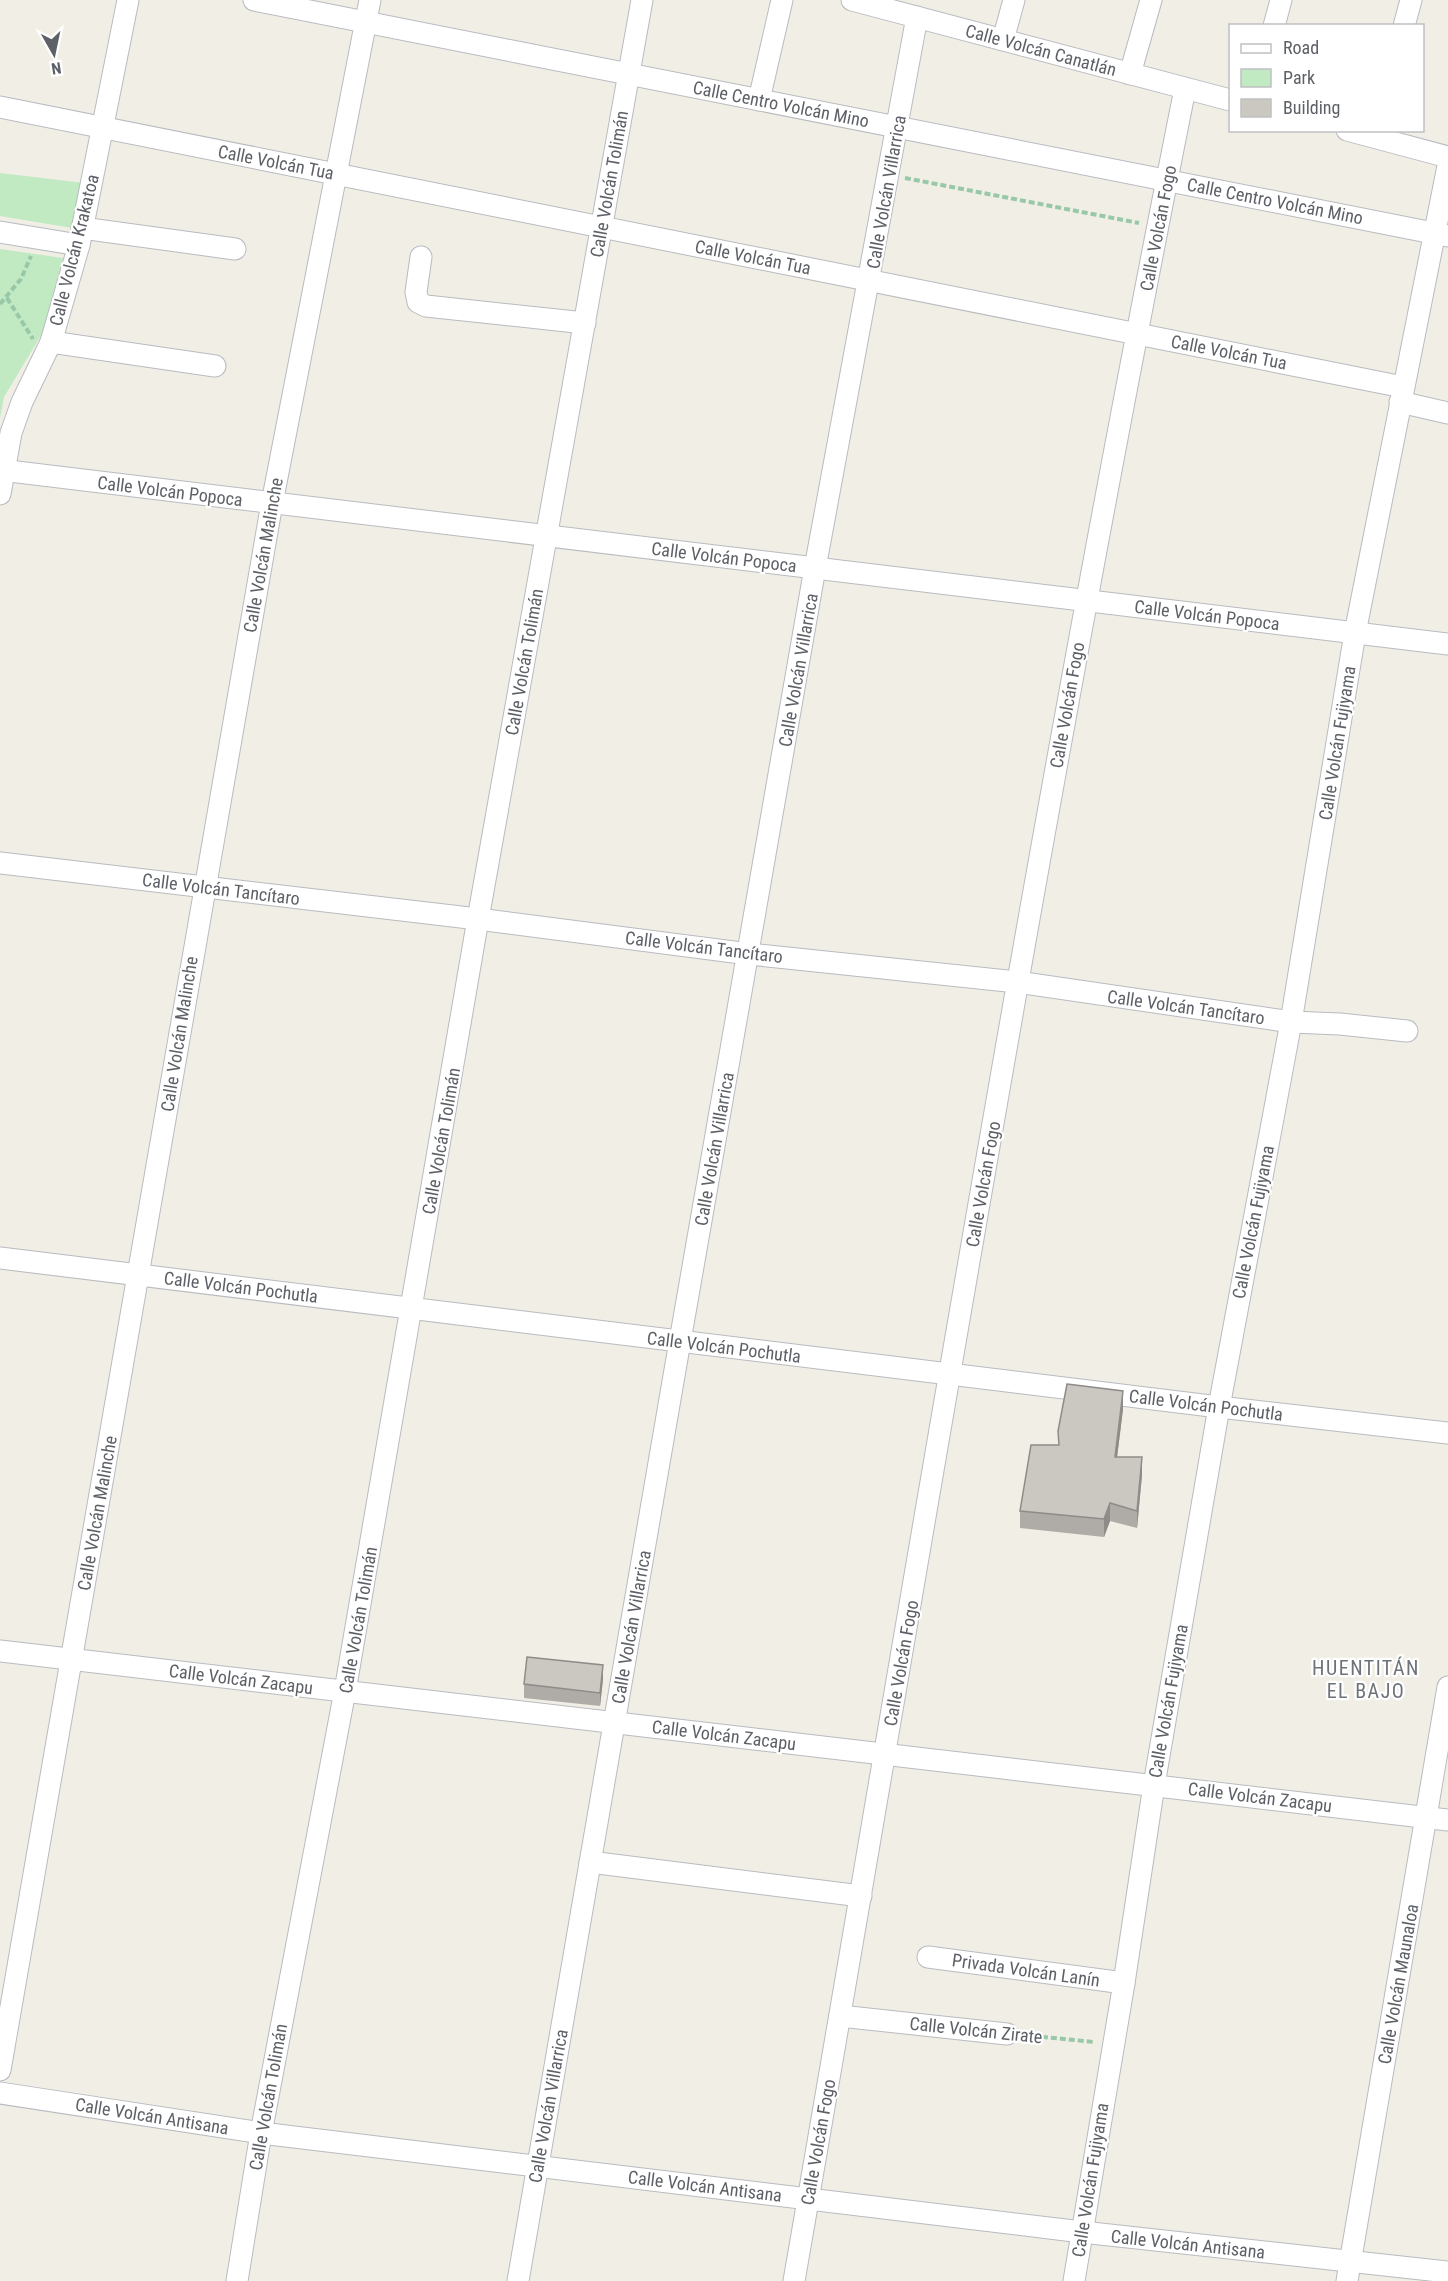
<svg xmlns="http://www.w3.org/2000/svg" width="1448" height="2281" font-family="'Roboto Condensed',sans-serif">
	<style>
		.green { fill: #c1e9c2 }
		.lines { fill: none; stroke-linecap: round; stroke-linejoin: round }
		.minor-casing { stroke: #b8bbc0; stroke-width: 23 }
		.path { stroke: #98c8a7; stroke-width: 4; stroke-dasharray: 6 3; stroke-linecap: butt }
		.minor { stroke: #fff; stroke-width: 21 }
		.wall { fill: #afaca7 }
		.shaded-wall { fill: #8e8c88 }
		.building { fill: #cbc8c2; stroke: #8e8c88; stroke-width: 1.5 }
		.labels { text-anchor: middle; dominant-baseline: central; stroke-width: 4.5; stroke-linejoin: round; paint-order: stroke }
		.street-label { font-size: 18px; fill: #5d6167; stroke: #fff }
		.neighbourhood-label { font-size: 20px; letter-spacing: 1.5px; fill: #6e7379; stroke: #fff }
	</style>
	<rect width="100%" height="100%" fill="#f0eee5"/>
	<g class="green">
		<polygon points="0,173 84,183 72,228 0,216"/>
		<polygon points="0,249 63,258 43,332 4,397 0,418"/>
	</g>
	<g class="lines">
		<defs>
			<g id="minor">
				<polyline points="254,0 1448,236"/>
				<polyline points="852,0 1230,100"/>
				<polyline points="1274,26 1281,0"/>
				<polyline points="1404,26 1411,0"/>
				<polyline points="1003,40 1014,0"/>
				<polyline points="1130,74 1151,0"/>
				<polyline points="759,100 782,0"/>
				<polyline points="0,107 1403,387"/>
				<polyline points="1347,130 1448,157"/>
				<polyline points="82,228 235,249"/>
				<polyline points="0,232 79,245"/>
				<polyline points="421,257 416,292 418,302 426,306 585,323"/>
				<polyline points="51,342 215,366"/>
				<polyline points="1400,402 1448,413"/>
				<polyline points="0,470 1448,644"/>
				<polyline points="0,494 11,433 22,402 51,342 79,245 128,0"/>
				<polyline points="0,863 478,919 749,954 1017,982 1291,1022 1340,1024 1407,1031"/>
				<polyline points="0,1258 1219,1407 1448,1433"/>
				<polyline points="0,1651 1448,1820"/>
				<polyline points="590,1862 861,1896"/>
				<polyline points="928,1957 1124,1983"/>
				<polyline points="840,2016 1007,2034"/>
				<polyline points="0,2070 272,503 370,0"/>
				<polyline points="0,2093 261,2133 1082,2232 1448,2272"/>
				<polyline points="237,2281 261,2133 345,1691 478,919 642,0"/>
				<polyline points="518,2281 680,1341 815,568 917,17"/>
				<path d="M794 2281C921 1550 1039 817 1185 89"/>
				<polyline points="1074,2281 1124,1983 1154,1785 1219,1407 1291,1022 1355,633 1448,166"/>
				<polyline points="1347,2281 1448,1687"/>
			</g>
		</defs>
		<use href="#minor" class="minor-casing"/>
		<g class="path">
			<polyline points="905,178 1139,223"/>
			<polyline points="7,298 33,339"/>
			<polyline points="0,304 21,279 31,256"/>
			<polyline points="1024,2035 1094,2042"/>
		</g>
		<use href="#minor" class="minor"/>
	</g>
	<g class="wall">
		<polygon points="1123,1409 1117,1457 1142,1475 1137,1528 1110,1521 1104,1537 1020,1528 1020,1511"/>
		<polygon points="603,1679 600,1706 524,1698 524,1684"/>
	</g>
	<g class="shaded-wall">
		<polygon points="1123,1391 1123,1409 1115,1474 1115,1457"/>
		<polygon points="1142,1457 1142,1475 1137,1528 1137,1511"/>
		<polygon points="1110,1503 1110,1521 1104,1537 1104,1519"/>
		<polygon points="603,1665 603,1679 600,1706 600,1693"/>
	</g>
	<g class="building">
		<polygon points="1067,1384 1123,1391 1115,1457 1142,1457 1137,1511 1110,1503 1104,1519 1020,1511 1031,1445 1059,1445 1058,1431"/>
		<polygon points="527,1657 603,1665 600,1693 524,1684"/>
	</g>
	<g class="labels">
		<g class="street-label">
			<text transform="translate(1041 50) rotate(15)">Calle Volcán Canatlán</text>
			<text transform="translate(781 104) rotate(11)">Calle Centro Volcán Mino</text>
			<text transform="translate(276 162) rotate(11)">Calle Volcán Tua</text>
			<text transform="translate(609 184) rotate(-80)">Calle Volcán Tolimán</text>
			<text transform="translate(886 192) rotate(-80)">Calle Volcán Villarrica</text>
			<text transform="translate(1275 201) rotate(11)">Calle Centro Volcán Mino</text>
			<text transform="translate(1158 228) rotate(-79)">Calle Volcán Fogo</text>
			<text transform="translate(74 250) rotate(-76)">Calle Volcán Krakatoa</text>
			<text transform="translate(753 257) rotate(11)">Calle Volcán Tua</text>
			<text transform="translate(1229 352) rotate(11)">Calle Volcán Tua</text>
			<text transform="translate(170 491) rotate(7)">Calle Volcán Popoca</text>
			<text transform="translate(263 555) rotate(-80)">Calle Volcán Malinche</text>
			<text transform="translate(724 557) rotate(7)">Calle Volcán Popoca</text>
			<text transform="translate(1207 615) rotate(7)">Calle Volcán Popoca</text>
			<text transform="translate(524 662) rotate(-80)">Calle Volcán Tolimán</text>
			<text transform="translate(798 670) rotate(-80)">Calle Volcán Villarrica</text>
			<text transform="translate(1067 705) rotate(-80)">Calle Volcán Fogo</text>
			<text transform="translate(1337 743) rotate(-81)">Calle Volcán Fujiyama</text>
			<text transform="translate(221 889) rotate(7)">Calle Volcán Tancítaro</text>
			<text transform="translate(704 947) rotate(7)">Calle Volcán Tancítaro</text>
			<text transform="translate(1186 1007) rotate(8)">Calle Volcán Tancítaro</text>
			<text transform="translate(179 1034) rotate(-81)">Calle Volcán Malinche</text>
			<text transform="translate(441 1141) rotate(-80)">Calle Volcán Tolimán</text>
			<text transform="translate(714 1149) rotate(-80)">Calle Volcán Villarrica</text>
			<text transform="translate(983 1184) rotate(-80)">Calle Volcán Fogo</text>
			<text transform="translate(1253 1222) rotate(-79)">Calle Volcán Fujiyama</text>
			<text transform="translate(241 1287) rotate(7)">Calle Volcán Pochutla</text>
			<text transform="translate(724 1347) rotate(7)">Calle Volcán Pochutla</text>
			<text transform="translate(1206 1405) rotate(7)">Calle Volcán Pochutla</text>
			<text transform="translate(97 1513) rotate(-80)">Calle Volcán Malinche</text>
			<text transform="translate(358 1620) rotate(-80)">Calle Volcán Tolimán</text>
			<text transform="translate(631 1627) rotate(-80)">Calle Volcán Villarrica</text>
			<text transform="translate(901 1663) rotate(-80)">Calle Volcán Fogo</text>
			<text transform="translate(241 1679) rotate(7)">Calle Volcán Zacapu</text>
			<text transform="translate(1168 1701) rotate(-80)">Calle Volcán Fujiyama</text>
			<text transform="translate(724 1735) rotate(7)">Calle Volcán Zacapu</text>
			<text transform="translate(1260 1797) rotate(7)">Calle Volcán Zacapu</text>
			<text transform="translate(1026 1970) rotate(8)">Privada Volcán Lanín</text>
			<text transform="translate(1398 1984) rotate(-80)">Calle Volcán Maunaloa</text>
			<text transform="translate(976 2030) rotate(6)">Calle Volcán Zirate</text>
			<text transform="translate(268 2097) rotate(-80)">Calle Volcán Tolimán</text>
			<text transform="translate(548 2106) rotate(-80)">Calle Volcán Villarrica</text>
			<text transform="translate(152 2116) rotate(9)">Calle Volcán Antisana</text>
			<text transform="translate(818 2142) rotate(-80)">Calle Volcán Fogo</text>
			<text transform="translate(1090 2180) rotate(-81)">Calle Volcán Fujiyama</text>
			<text transform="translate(705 2186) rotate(7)">Calle Volcán Antisana</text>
			<text transform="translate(1188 2244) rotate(6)">Calle Volcán Antisana</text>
		</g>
		<g class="neighbourhood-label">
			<text x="1366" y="1668">HUENTITÁN<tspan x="1366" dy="23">EL BAJO</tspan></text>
		</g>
	</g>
	<rect x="1229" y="24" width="195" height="108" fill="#ffffff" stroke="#bec0c2" stroke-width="1.5"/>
	<rect x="1241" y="44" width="30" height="9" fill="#ffffff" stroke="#bec0c2" stroke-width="1.5"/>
	<text x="1283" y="54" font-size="18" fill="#5d6167">Road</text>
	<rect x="1241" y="69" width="30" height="18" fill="#c1e9c2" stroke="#bec0c2" stroke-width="1.5"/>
	<text x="1283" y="84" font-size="18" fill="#5d6167">Park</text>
	<rect x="1241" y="99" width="30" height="18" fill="#cbc8c2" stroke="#bec0c2" stroke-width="1.5"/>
	<text x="1283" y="114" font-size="18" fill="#5d6167">Building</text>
	<g transform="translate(54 54) rotate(171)" stroke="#ffffff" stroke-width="4.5" paint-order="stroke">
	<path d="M0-4.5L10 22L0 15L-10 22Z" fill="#5d6167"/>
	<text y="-9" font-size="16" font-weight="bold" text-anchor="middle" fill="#5d6167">N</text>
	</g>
</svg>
